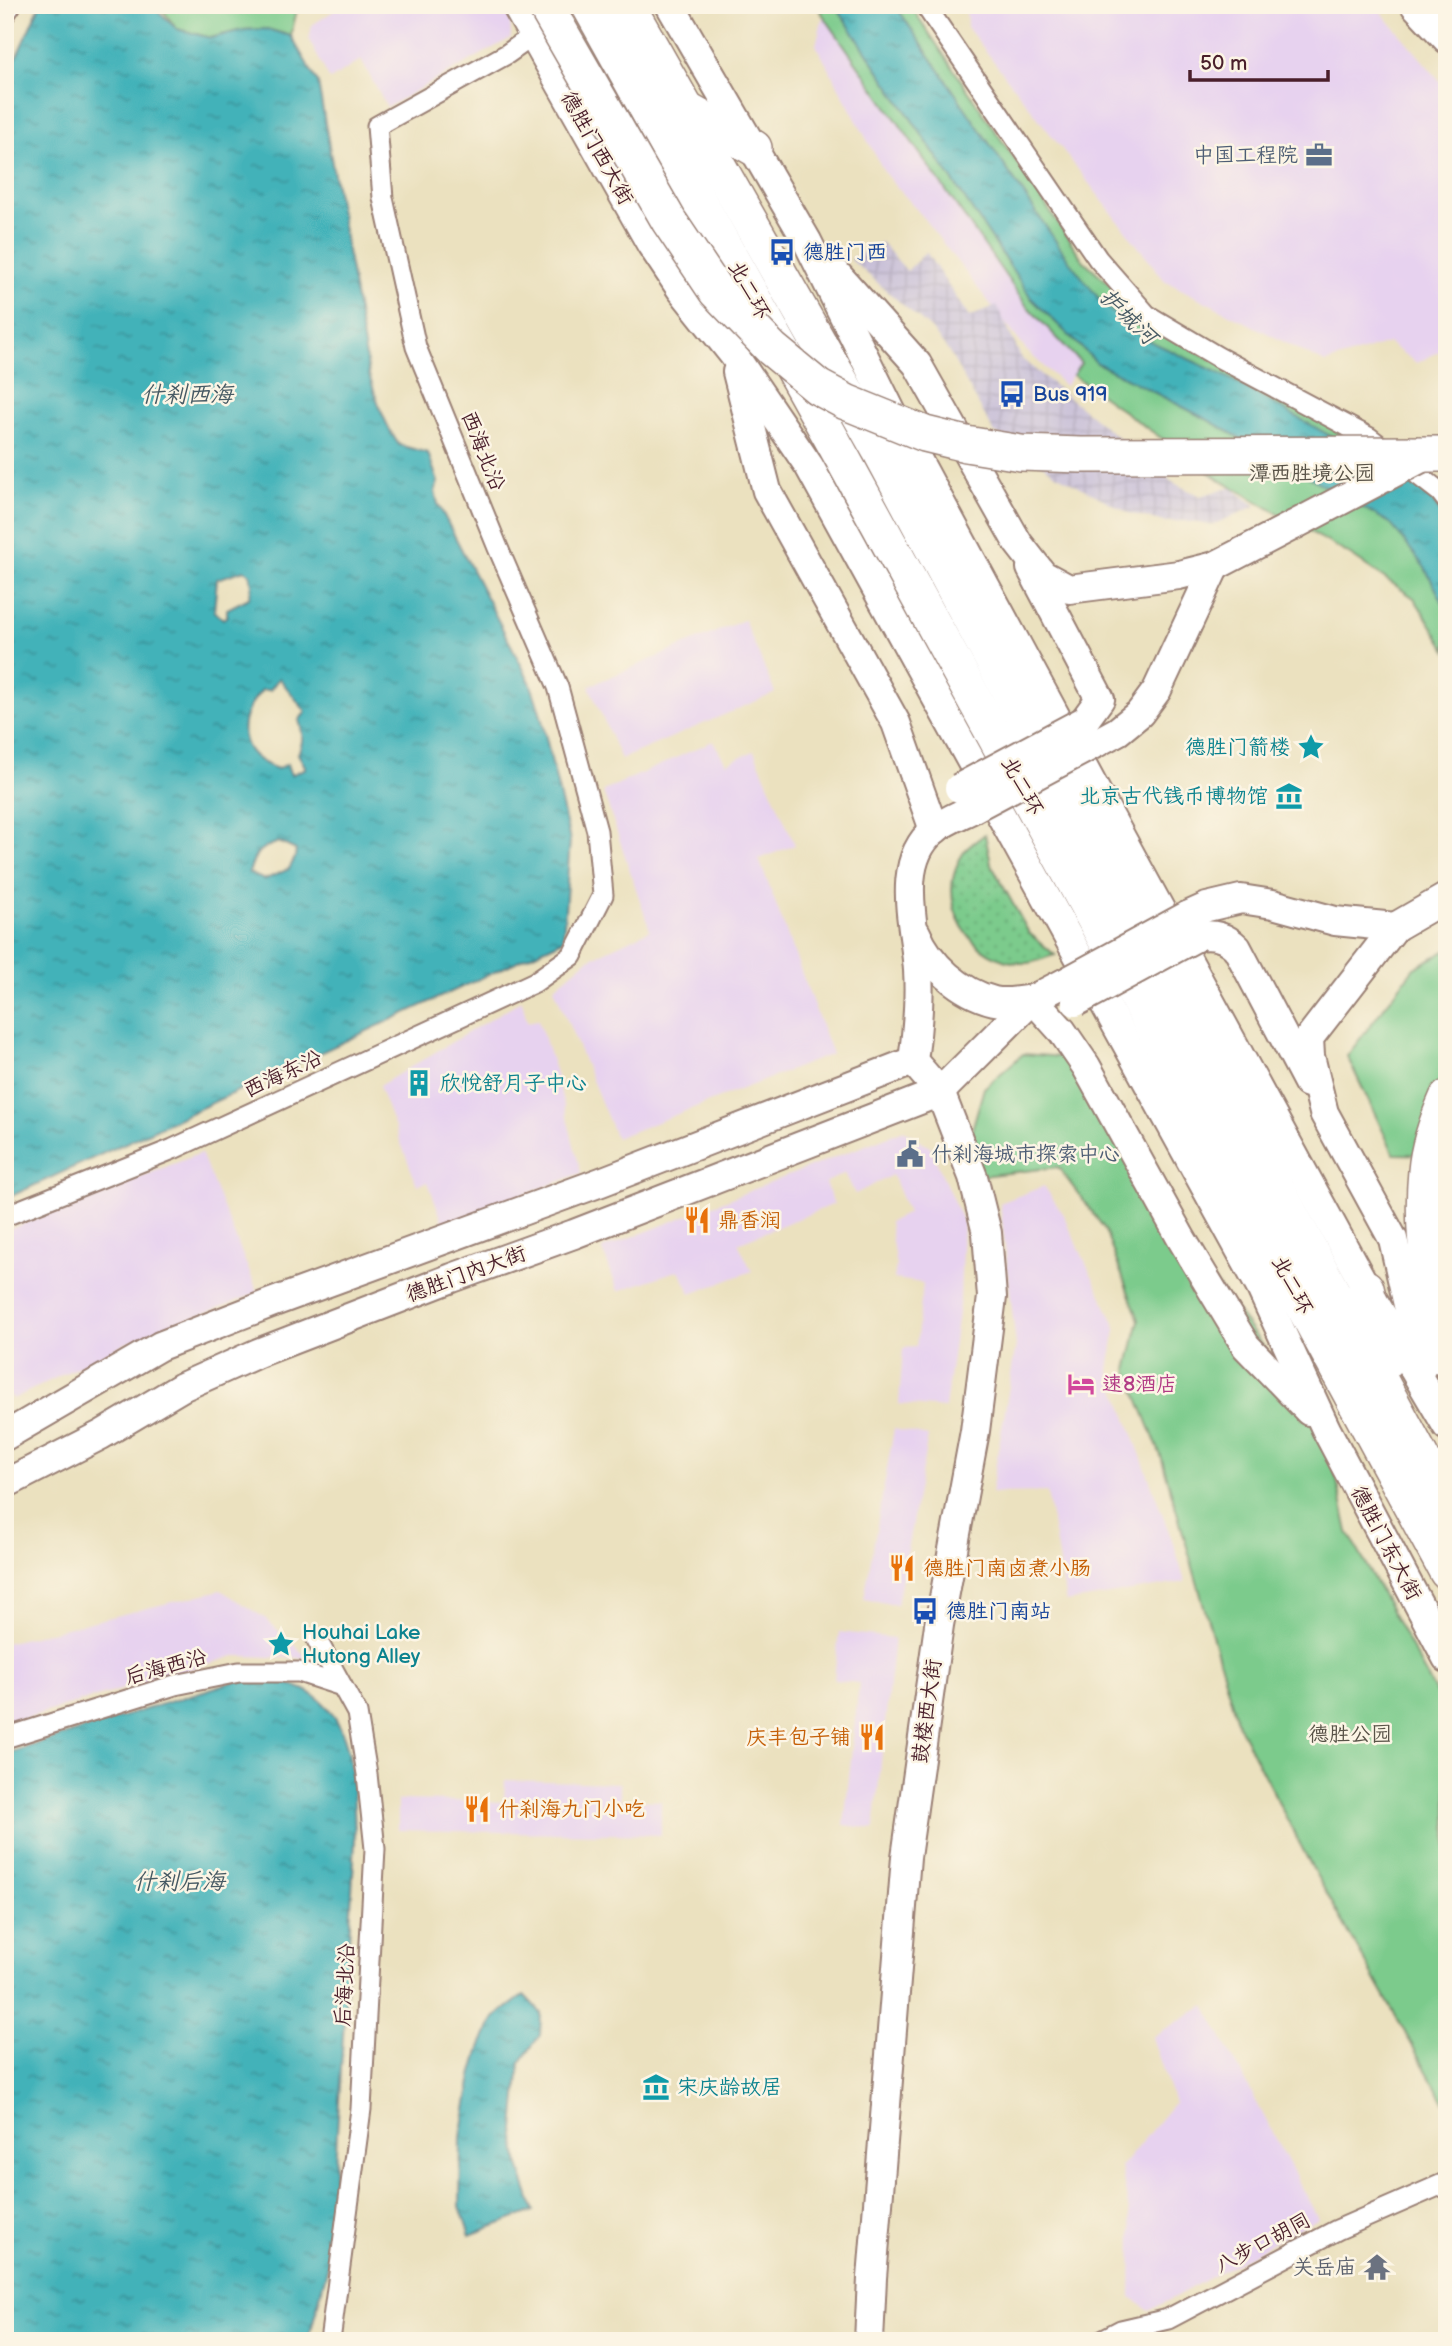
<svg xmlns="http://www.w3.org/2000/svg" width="1452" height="2346" font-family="'Balsamiq Sans','LXGW WenKai TC',sans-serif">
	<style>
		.built { fill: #e7d2ef }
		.industrial { fill: url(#industrial-grid) }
		.park { fill: #7bcb8c; stroke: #62755c; stroke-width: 2 }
		.garden { fill: url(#garden-dots); stroke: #62755c; stroke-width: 2 }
		.water { fill: url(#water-ripples); stroke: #466872; stroke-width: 2; fill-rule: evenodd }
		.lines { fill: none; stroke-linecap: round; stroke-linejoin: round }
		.street-casing { stroke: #9a8075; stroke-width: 23 }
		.secondary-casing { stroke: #9a8075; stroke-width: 32 }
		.highway-casing { stroke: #9a8075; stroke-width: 38 }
		.street { stroke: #fff; stroke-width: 19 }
		.secondary { stroke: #fff; stroke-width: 28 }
		.highway { stroke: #fff; stroke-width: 35 }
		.secondary-bridge-casing { stroke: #9a8075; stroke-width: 32; stroke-linecap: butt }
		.highway-bridge-casing { stroke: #9a8075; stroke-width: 38; stroke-linecap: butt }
		.secondary-bridge { stroke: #fff; stroke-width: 28 }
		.highway-bridge { stroke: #fff; stroke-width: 35 }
		.labels { text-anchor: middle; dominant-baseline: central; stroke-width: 5; stroke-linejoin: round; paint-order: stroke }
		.street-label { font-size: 21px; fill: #4a1f2b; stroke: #fcf5e5 }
		.service-label { font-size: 21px; fill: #4e5e75; stroke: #fcf5e5; text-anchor: end }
		.transit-label { font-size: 21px; fill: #164399; stroke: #fcf5e5; text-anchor: start }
		.park-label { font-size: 21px; fill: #595348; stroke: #fcf5e5 }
		.culture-label { font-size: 21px; fill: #0d838f; stroke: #fcf5e5; text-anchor: start }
		.food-label { font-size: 21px; fill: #c56008; stroke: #fcf5e5; text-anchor: start }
		.hotel-label { font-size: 21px; fill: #b23c85; stroke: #fcf5e5; text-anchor: start }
		.worship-label { font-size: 21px; fill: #5b616d; stroke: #fcf5e5; text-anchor: end }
		.water-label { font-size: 23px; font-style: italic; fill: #475a64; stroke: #fcf5e5 }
	</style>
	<defs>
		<pattern id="industrial-grid" width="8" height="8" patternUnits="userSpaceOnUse" patternTransform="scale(1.75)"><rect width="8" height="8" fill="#c8bfd8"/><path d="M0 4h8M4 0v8" fill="none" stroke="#ada4ba"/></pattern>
		<pattern id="garden-dots" width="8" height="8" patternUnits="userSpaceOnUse" patternTransform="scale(1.75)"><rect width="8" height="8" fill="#7bcb8c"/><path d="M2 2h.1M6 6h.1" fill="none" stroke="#6cae79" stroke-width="1.8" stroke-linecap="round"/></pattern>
		<pattern id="water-ripples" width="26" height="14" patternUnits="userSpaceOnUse" patternTransform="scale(1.75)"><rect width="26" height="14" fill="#42b2b9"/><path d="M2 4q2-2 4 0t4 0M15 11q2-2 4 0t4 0" fill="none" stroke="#399097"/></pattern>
	</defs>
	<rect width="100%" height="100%" fill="#fcf5e5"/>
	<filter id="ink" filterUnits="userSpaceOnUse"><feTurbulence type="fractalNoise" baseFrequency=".0143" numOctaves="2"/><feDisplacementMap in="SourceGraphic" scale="14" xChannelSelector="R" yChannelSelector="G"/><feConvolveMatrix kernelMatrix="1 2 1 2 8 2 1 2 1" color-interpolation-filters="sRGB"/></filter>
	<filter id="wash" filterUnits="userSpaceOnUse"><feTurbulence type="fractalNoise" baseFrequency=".00686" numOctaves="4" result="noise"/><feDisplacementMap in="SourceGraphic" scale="28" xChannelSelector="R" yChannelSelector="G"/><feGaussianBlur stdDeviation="1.57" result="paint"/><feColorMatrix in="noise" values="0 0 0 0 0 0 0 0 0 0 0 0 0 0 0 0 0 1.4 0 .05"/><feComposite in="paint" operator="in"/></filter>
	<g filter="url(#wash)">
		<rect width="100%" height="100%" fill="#ebe1bf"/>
		<g class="built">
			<polygon points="343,5 503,5 510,17 511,38 387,107 361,60 330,80 309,40 312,25"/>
			<polygon points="966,5 1375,5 1447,89 1447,347 1417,363 1388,343 1325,363 1165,281 967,27"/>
			<polygon points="823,16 1026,305 1081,363 1065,386 1027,351 914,206 886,175 816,45"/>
			<polygon points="744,620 775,693 621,759 589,686"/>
			<polygon points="713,741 726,763 754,751 795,845 759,859 832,1054 616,1138 554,988 587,960 650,930 603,791"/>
			<polygon points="522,1000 527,1022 538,1020 555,1070 581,1173 444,1226 428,1182 417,1185 379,1086"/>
			<polygon points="904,1130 930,1147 963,1223 960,1298 945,1408 899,1404 903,1348 916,1347 923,1283 894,1279 896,1266 889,1222 908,1213 892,1175 855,1194 845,1173 825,1183 834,1204 738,1243 752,1271 691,1294 679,1270 618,1291 602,1249"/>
			<polygon points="201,1153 258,1293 130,1341 13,1399 5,1389 5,1231"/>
			<polygon points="1044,1186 1062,1212 1116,1327 1109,1370 1175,1548 1185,1582 1066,1602 1047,1492 991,1493 1016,1345 1000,1203"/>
			<polygon points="894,1429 928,1436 897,1605 864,1599"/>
			<polygon points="221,1590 266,1619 308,1658 235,1656 5,1724 5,1643"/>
			<polygon points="839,1632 894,1638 874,1829 844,1825 859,1683 834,1680"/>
			<polygon points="505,1780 620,1783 620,1800 661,1801 661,1835 398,1830 398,1800 504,1802"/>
			<polygon points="1205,2005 1318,2218 1149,2311 1131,2297 1132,2229 1121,2167 1174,2103 1152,2037"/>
		</g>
		<polygon class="industrial" points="881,242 907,271 926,252 969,317 997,306 1022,359 1174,483 1200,496 1230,487 1256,506 1212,525 1184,521 1165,522 1129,513 1056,474 994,432 949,352 931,329 850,259"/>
		<g class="park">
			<polygon points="159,5 298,5 291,36 267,29 242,30 211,38 177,29"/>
			<polygon points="816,5 910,5 1083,260 1166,335 1335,426 1432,492 1447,510 1447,650 1414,598 1352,556 1217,478 1073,375 1081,363 1026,305"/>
			<polygon points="1447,950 1447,1155 1394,1154 1347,1056 1414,968"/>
			<polygon points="1023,1054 1063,1057 1086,1066 1181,1238 1326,1429 1348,1532 1447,1713 1447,2107 1314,1871 1238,1725 1161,1456 1127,1370 1139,1320 1104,1228 1058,1167 973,1177 963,1149 971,1133 984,1088"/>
		</g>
		<path class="garden" d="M985 834 991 864 1029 933 1055 955C1046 957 1037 962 1028 963 971 966 931 900 964 852 969 845 978 840 985 834Z"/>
		<g class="water">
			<path d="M40 5H152L177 29 211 38 242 30 267 29 291 36 318 83 369 375C377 400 384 424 399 445L428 453 438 482 435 492 438 504 530 682 540 712 570 840 563 940 5 1199V82ZM244 570 250 574 252 585 249 598 227 609V616L223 619 214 611 217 579ZM279 678 306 712 299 720C303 733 304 741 298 754L306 768 291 775 287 764 278 769C235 755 235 720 262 690H270ZM279 842 296 850 295 858 289 869 264 880 249 873C255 852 258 849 279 842Z"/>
			<polygon points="835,5 895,5 1070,262 1104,305 1141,337 1225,376 1420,487 1447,519 1447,610 1425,568 1390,523 1206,419 1097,363 1032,299"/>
			<path d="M235 1681C251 1681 268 1679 284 1683 359 1698 353 1784 355 1842L329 2262 308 2341H5V1754Z"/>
			<polygon points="524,1995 541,2013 540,2035 520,2063 514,2130 519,2166 534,2211 470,2235 460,2206 461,2137 472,2076 481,2045 494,2018"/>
		</g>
	</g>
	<g filter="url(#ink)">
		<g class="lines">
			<defs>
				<g id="street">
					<polyline points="925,5 1098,259 1147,315 1218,357 1370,438 1440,492 1447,501"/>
					<polyline points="5,14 11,5"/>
					<polyline points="5,1216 173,1149 535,982 572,956 603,895 597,831 558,687 498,548 416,347 383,198 377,126 507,54 534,35"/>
					<polyline points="317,1640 357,1713 367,1774 375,1849 361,2109 330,2341"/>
					<polyline points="5,1738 175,1685 239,1672 299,1672 342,1686"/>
					<polyline points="1100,2341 1121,2330 1168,2319 1337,2230 1447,2182"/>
				</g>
				<g id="secondary">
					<polyline points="516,5 651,244 681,289 733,354 809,466 1261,1288 1326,1429 1447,1658"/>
					<polyline points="670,5 807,241 891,411 1106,810 1366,1288 1447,1426"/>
					<polyline points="1415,5 1447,39"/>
					<polyline points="1444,5 1447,8"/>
					<polyline points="833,270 917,364 1018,543 1043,575 1069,589 1179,575 1215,566 1294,525"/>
					<polyline points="737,372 767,491 896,723 934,830"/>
					<polyline points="1031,568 1100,699 1084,721"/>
					<polyline points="1096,743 1118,731 1140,713 1157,690 1215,566"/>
					<polyline points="1187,916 1207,907 1241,899 1273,904 1335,921 1395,927"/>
					<path d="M916 933C929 965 961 993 994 1001 1007 1004 1020 1001 1033 999"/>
					<path d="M1198 936C1214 934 1225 936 1237 948L1308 1083"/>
					<polyline points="1033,999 1062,1031 1086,1066 1181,1238 1246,1346 1309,1411"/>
					<polyline points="1422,1367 1393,1239 1324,1113 1310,1056 1309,1038 1395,927 1447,897"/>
					<polyline points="5,1436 160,1346 271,1303 601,1182 913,1061"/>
					<polyline points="5,1484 101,1435 182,1387 258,1353 452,1278 574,1234 940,1092 1033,999 1066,982"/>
					<path d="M869 2341 872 2278 906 1857 939 1625 975 1431 992 1297 987 1233 973 1177 940 1092 913 1061C917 1031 920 1000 918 970 915 926 894 863 934 830 944 821 960 815 972 809"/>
				</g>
				<g id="highway">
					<polyline points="589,5 843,459 1069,872 1447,1572"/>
					<polyline points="627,5 879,449 1447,1505"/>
					<polyline points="687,110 754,148"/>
					<path d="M1447 1098C1437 1121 1428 1146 1426 1171 1420 1231 1431 1302 1447 1360"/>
					<polyline points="1366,1288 1384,1364"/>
				</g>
			</defs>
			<use href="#street" class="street-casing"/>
			<use href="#secondary" class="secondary-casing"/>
			<use href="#highway" class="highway-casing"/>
			<use href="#street" class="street"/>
			<use href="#secondary" class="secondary"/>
			<use href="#highway" class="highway"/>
			<defs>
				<g id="secondary-bridge">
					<polyline points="1294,525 1429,454"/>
					<polyline points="959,788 1084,721"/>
					<polyline points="972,809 1096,743"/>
					<polyline points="1066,982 1187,916"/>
					<polyline points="1076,1002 1198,936"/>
				</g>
				<polyline id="highway-bridge" points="545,5 669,221 716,291 772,349 818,387 846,402 925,434 966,444 1021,453 1081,455 1447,454"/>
			</defs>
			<use href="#secondary-bridge" class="secondary-bridge-casing"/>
			<use href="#highway-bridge" class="highway-bridge-casing"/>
			<use href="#secondary-bridge" class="secondary-bridge"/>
			<use href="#highway-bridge" class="highway-bridge"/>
		</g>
	</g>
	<defs>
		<symbol id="office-bare" viewBox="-9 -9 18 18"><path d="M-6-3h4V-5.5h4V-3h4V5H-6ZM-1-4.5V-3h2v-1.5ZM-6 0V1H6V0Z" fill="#5c6f8a" stroke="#fcf5e5" stroke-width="2.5" paint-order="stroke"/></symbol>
		<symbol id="bus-bare" viewBox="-9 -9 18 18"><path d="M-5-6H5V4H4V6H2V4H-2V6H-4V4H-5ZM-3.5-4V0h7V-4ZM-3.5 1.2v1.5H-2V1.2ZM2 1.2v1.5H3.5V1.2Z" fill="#1a4fb4" stroke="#fcf5e5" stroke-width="2.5" paint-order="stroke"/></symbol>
		<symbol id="sight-bare" viewBox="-9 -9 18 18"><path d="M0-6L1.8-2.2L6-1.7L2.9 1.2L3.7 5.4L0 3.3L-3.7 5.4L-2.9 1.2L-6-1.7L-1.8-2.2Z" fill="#0f9aa8" stroke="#fcf5e5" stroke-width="2.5" paint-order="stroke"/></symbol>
		<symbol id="museum-bare" viewBox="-9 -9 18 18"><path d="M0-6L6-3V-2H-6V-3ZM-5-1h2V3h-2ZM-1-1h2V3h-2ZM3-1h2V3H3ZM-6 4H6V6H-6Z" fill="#0f9aa8" stroke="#fcf5e5" stroke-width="2.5" paint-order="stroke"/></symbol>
		<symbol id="building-bare" viewBox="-9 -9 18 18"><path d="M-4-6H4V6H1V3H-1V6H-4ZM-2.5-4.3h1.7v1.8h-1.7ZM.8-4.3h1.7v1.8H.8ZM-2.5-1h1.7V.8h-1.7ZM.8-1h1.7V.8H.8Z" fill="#0f9aa8" stroke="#fcf5e5" stroke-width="2.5" paint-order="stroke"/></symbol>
		<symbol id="civic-bare" viewBox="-9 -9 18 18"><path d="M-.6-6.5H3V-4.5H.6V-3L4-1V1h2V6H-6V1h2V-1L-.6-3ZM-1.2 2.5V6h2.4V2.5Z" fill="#5c6f8a" stroke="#fcf5e5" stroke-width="2.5" paint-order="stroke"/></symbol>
		<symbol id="restaurant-bare" viewBox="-9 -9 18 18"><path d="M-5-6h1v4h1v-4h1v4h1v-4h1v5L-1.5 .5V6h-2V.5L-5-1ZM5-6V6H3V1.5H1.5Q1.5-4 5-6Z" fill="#e8710a" stroke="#fcf5e5" stroke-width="2.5" paint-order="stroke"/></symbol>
		<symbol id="hotel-bare" viewBox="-9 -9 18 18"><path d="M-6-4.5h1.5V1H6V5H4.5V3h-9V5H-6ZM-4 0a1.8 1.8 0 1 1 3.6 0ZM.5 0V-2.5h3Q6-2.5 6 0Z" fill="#d1479c" stroke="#fcf5e5" stroke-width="2.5" paint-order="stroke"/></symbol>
		<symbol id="temple-bare" viewBox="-9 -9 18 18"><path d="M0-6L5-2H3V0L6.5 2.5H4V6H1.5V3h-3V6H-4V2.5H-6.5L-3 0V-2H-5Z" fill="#6b7280" stroke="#fcf5e5" stroke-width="2.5" paint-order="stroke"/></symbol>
	</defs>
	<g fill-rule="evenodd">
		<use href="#office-bare" x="1300" y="136" width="38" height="38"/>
		<use href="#bus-bare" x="763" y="233" width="38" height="38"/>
		<use href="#bus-bare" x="993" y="375" width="38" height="38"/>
		<use href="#sight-bare" x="1292" y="728" width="38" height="38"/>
		<use href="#museum-bare" x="1270" y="777" width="38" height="38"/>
		<use href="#building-bare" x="400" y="1064" width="38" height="38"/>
		<use href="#civic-bare" x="891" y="1135" width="38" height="38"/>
		<use href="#restaurant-bare" x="678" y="1201" width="38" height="38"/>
		<use href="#hotel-bare" x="1062" y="1365" width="38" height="38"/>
		<use href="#restaurant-bare" x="883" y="1549" width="38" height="38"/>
		<use href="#bus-bare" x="906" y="1592" width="38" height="38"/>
		<use href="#sight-bare" x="262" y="1625" width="38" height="38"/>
		<use href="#restaurant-bare" x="853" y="1718" width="38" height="38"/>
		<use href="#restaurant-bare" x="458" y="1790" width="38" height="38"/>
		<use href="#museum-bare" x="637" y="2068" width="38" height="38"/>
		<use href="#temple-bare" x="1358" y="2248" width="38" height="38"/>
	</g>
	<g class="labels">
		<g class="street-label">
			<text transform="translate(597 148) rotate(61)">德胜门西大街</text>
			<text transform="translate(749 290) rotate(61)">北二环</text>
			<text transform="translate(483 451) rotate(68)">西海北沿</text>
			<text transform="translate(1022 786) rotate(61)">北二环</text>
			<text transform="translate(283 1074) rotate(-25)">西海东沿</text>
			<text transform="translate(466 1274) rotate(-20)">德胜门内大街</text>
			<text transform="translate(1292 1285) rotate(62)">北二环</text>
			<text transform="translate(1386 1543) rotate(62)">德胜门东大街</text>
			<text transform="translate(166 1667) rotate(-15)">后海西沿</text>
			<text transform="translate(927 1711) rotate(-82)">鼓楼西大街</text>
			<text transform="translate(345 1985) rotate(-87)">后海北沿</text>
			<text transform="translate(1263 2243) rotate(-28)">八步口胡同</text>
		</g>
		<g class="service-label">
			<text x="1298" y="155">中国工程院</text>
			<text x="931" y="1154" text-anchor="start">什刹海城市探索中心</text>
		</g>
		<g class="transit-label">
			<text x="803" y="252">德胜门西</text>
			<text x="1033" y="394">Bus 919</text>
			<text x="946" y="1611">德胜门南站</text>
		</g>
		<g class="park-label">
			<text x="1312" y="473">潭西胜境公园</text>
			<text x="1350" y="1734">德胜公园</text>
		</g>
		<g class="culture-label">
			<text x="1290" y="747" text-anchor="end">德胜门箭楼</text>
			<text x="1268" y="796" text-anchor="end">北京古代钱币博物馆</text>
			<text x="440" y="1083">欣悦舒月子中心</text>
			<text x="302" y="1632">Houhai Lake<tspan x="302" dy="24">Hutong Alley</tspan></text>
			<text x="677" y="2087">宋庆龄故居</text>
		</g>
		<g class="food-label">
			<text x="718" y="1220">鼎香润</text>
			<text x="923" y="1568">德胜门南卤煮小肠</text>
			<text x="851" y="1737" text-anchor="end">庆丰包子铺</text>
			<text x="498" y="1809">什刹海九门小吃</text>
		</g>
		<g class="hotel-label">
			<text x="1102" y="1384">速8酒店</text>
		</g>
		<g class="worship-label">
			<text x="1356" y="2267">关岳庙</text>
		</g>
		<g class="water-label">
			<text transform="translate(1128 317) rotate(44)">护城河</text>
			<text x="187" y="395">什刹西海</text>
			<text x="179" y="1882">什刹后海</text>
		</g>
	</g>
	<rect width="1452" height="2346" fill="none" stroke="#fcf5e5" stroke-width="28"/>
	<path d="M1190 70v10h138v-10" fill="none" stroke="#4a1f2b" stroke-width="3.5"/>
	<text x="1200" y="70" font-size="21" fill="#4a1f2b" stroke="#fcf5e5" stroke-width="5" paint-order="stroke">50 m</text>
</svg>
